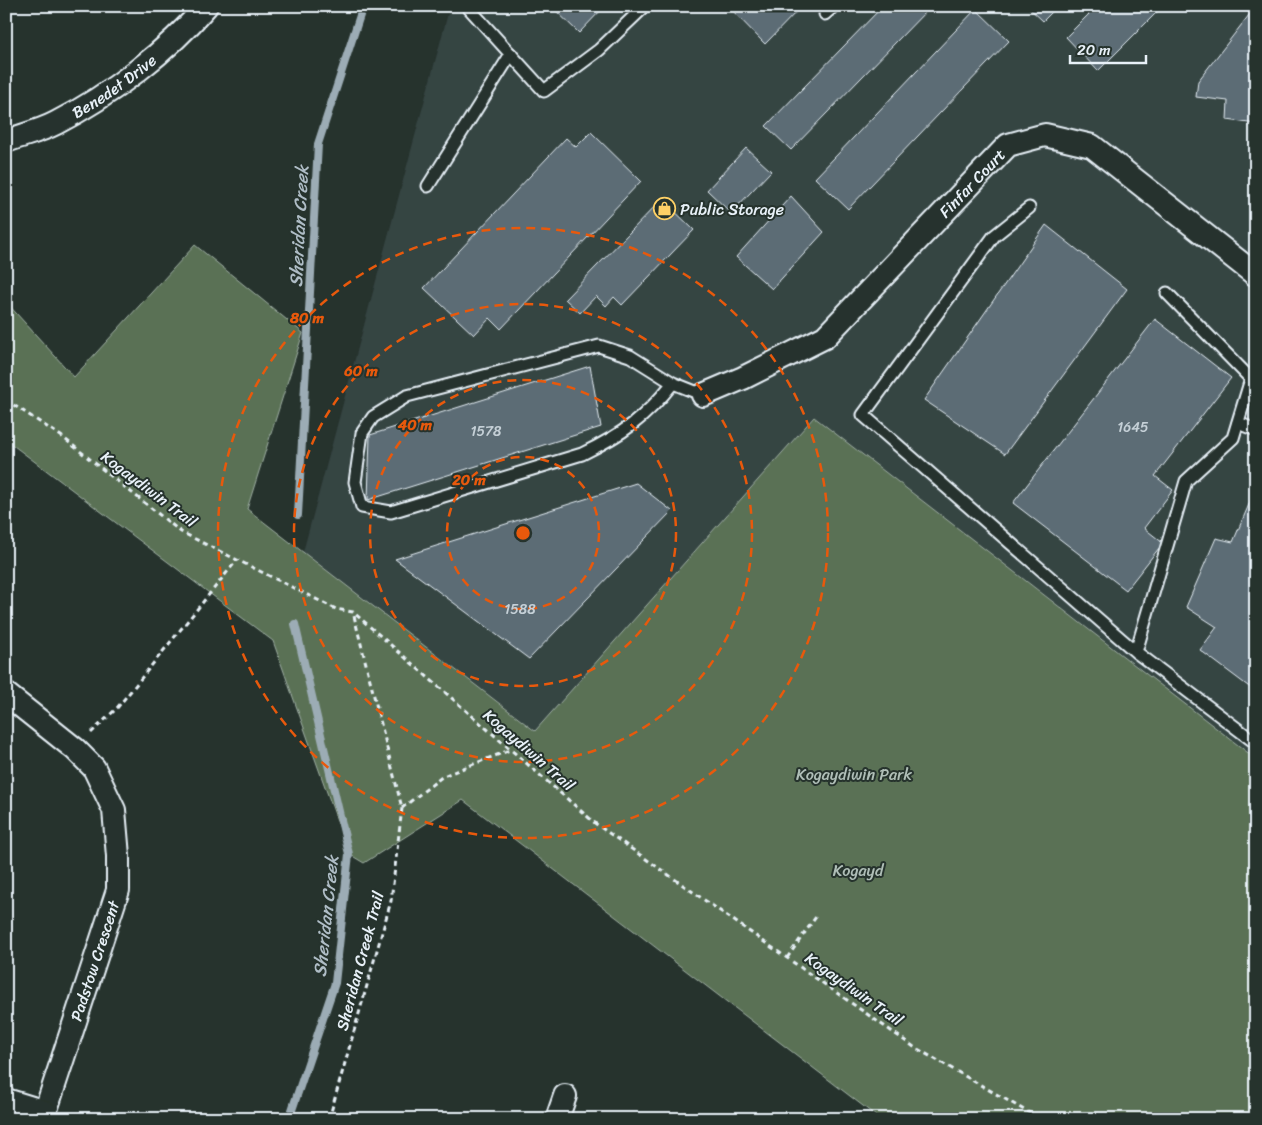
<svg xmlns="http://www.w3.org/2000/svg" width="1262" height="1125" font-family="Sriracha,sans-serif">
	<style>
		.built { fill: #364443 }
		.green { fill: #5a7155; stroke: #a1b1a6 }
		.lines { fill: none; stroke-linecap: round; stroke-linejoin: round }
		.stream { stroke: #9cacb5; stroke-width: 8 }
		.building { fill: #5c6c75; stroke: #e8f1f8 }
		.lane-casing { stroke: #e8f1f8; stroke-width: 15 }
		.street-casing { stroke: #e8f1f8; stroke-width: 26 }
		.path { stroke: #e8f1f8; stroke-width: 3; stroke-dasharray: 5 4; stroke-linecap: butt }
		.lane { stroke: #26332d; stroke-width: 11 }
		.street { stroke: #26332d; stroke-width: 22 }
		.ring { fill: none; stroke: #e8590c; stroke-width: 2.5; stroke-dasharray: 9 6 }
		.labels { text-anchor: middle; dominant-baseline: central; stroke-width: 4; stroke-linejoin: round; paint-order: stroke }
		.number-label { font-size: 14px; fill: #c5d0d7 }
		.street-label { font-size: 16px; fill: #e8f1f8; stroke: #26332d }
		.poi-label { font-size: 16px; fill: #e8f1f8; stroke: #26332d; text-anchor: start }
		.park-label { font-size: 16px; fill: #afbeb7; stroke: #26332d }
		.water-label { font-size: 18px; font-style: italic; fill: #afbdc6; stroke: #26332d }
		.centre { fill: #e8590c; stroke: #26332d; stroke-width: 2.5 }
		.ring-label { font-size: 15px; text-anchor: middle; font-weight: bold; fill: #e8590c; stroke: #26332d; stroke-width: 4; stroke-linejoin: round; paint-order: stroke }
	</style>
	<rect width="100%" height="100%" fill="#26332d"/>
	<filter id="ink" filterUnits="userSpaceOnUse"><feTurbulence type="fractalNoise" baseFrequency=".02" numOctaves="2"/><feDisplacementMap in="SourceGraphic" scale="10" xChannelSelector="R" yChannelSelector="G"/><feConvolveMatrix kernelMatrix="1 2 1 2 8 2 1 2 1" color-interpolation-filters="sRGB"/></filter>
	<g filter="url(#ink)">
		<polygon class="built" points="450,6 1256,6 1256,759 814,417 536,731 303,552"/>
		<polygon class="green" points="195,245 303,333 247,509 535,731 814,417 1256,759 1256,1119 880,1119 463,800 364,863 349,854 273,641 6,440 6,302 74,377"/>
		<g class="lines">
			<g class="stream">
				<polyline points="298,515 318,144 363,6"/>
				<polyline points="289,1119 335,983 349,854 295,624"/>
			</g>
		</g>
		<g class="building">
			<polygon points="551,6 605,6 579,33"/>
			<polygon points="728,6 802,6 765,44"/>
			<polygon points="883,6 931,6 791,150 766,126"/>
			<polygon points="1027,6 1058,6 1043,21"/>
			<polygon points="1097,6 1163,6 1098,71 1066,37"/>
			<polygon points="1256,6 1256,124 1227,120 1228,101 1196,97 1198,81"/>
			<polygon points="976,9 1009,41 848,209 815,178"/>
			<polygon points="591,132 641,181 501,329 490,318 474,335 424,288 566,138 576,147"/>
			<polygon points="746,148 771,171 731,213 707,190"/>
			<polygon points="791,196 824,232 772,289 736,257"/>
			<polygon points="662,199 694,230 622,305 614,297 606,306 596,296 580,313 565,299"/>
			<polygon points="1046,225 1127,289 1005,454 924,400"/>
			<polygon points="1155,319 1231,378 1155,476 1173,490 1144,528 1163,543 1126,590 1013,503"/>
			<polygon points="590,366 601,427 368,500 370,435"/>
			<polygon points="636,483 672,511 529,659 395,559"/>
			<polygon points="1256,488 1256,692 1200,650 1217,627 1186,607 1216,538 1233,542"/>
		</g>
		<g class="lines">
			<defs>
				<g id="lane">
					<polyline points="467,6 544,91 599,50 645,6"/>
					<polyline points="825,14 834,6"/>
					<polyline points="428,186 511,54"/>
					<polyline points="1029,208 994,236 863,415 1136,652"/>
					<polyline points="1167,293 1251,379"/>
					<polyline points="1256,371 1251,379 1233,438 1186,481 1136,652 1256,743"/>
					<path d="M673 383C644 419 623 434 582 454L391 512 362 507 355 482 362 433 373 417 407 396 599 346 630 356 673 383 703 395"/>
					<polyline points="1238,423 1256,430"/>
				</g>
				<g id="street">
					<path id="s1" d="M6 141C23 135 41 131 56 123 109 96 168 51 206 6"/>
					<path id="s2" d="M703 395 743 378 825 337 1008 145 1045 135 1092 146 1256 275"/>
					<polyline points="6,694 75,749 94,768 114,810 118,856 118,890 43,1119"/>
					<polyline points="6,1100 45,1112"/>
					<polyline points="557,1119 565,1096"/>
				</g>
			</defs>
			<use href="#lane" class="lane-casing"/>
			<use href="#street" class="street-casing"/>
			<g class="path">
				<polyline points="6,400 61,436 181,532 336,609 353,612 596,824 914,1047 1040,1119"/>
				<polyline points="91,733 117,708 237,560"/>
				<polyline points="402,808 443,776 510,750"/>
				<polyline points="787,958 818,914"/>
				<polyline points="329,1119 391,901 402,808 353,612"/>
			</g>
			<use href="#lane" class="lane"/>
			<use href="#street" class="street"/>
		</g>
	</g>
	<g class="ring">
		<circle cx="523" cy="533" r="76"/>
		<circle cx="523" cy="533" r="153"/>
		<circle cx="523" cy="533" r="229"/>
		<circle cx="523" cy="533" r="305"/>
	</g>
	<defs>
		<symbol id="shop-ring" viewBox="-11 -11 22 22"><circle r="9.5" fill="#26332d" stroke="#ffd166" stroke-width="1.5"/><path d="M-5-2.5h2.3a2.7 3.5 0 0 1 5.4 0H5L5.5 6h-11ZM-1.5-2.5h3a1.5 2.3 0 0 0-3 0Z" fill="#ffd166"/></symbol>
	</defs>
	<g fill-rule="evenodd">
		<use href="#shop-ring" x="652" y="196" width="25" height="25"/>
	</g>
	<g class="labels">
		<g class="number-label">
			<text x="1133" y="427">1645</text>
			<text x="486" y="431">1578</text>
			<text x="520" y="609">1588</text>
		</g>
		<g class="street-label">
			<text stroke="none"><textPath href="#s1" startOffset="122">Benedet Drive</textPath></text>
			<text stroke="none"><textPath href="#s2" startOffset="348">Finfar Court</textPath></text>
			<text transform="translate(149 489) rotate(37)">Kogaydiwin Trail</text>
			<text transform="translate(529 750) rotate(41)">Kogaydiwin Trail</text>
			<text transform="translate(95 961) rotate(-72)">Padstow Crescent</text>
			<text transform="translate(360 961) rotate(-75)">Sheridan Creek Trail</text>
			<text transform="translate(854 989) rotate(35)">Kogaydiwin Trail</text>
		</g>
		<g class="poi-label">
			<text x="680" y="209">Public Storage</text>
		</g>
		<g class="park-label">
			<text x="854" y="774">Kogaydiwin Park</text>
			<text x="858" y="870">Kogayd</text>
		</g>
		<g class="water-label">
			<text transform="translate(299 226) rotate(-87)">Sheridan Creek</text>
			<text transform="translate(326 916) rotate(-84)">Sheridan Creek</text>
		</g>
	</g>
	<circle cx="523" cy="533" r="8" class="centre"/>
	<g class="ring-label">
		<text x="307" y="323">80 m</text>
		<text x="361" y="376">60 m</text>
		<text x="415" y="430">40 m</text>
		<text x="469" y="485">20 m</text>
	</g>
	<rect width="1262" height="1125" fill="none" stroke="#26332d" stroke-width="25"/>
	<rect x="12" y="12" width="1237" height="1100" fill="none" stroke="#e8f1f8" stroke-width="2" filter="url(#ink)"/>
	<path d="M1070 55v8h76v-8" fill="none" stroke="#e8f1f8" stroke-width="2.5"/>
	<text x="1077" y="55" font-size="15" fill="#e8f1f8" stroke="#26332d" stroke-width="4" paint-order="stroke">20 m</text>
</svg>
